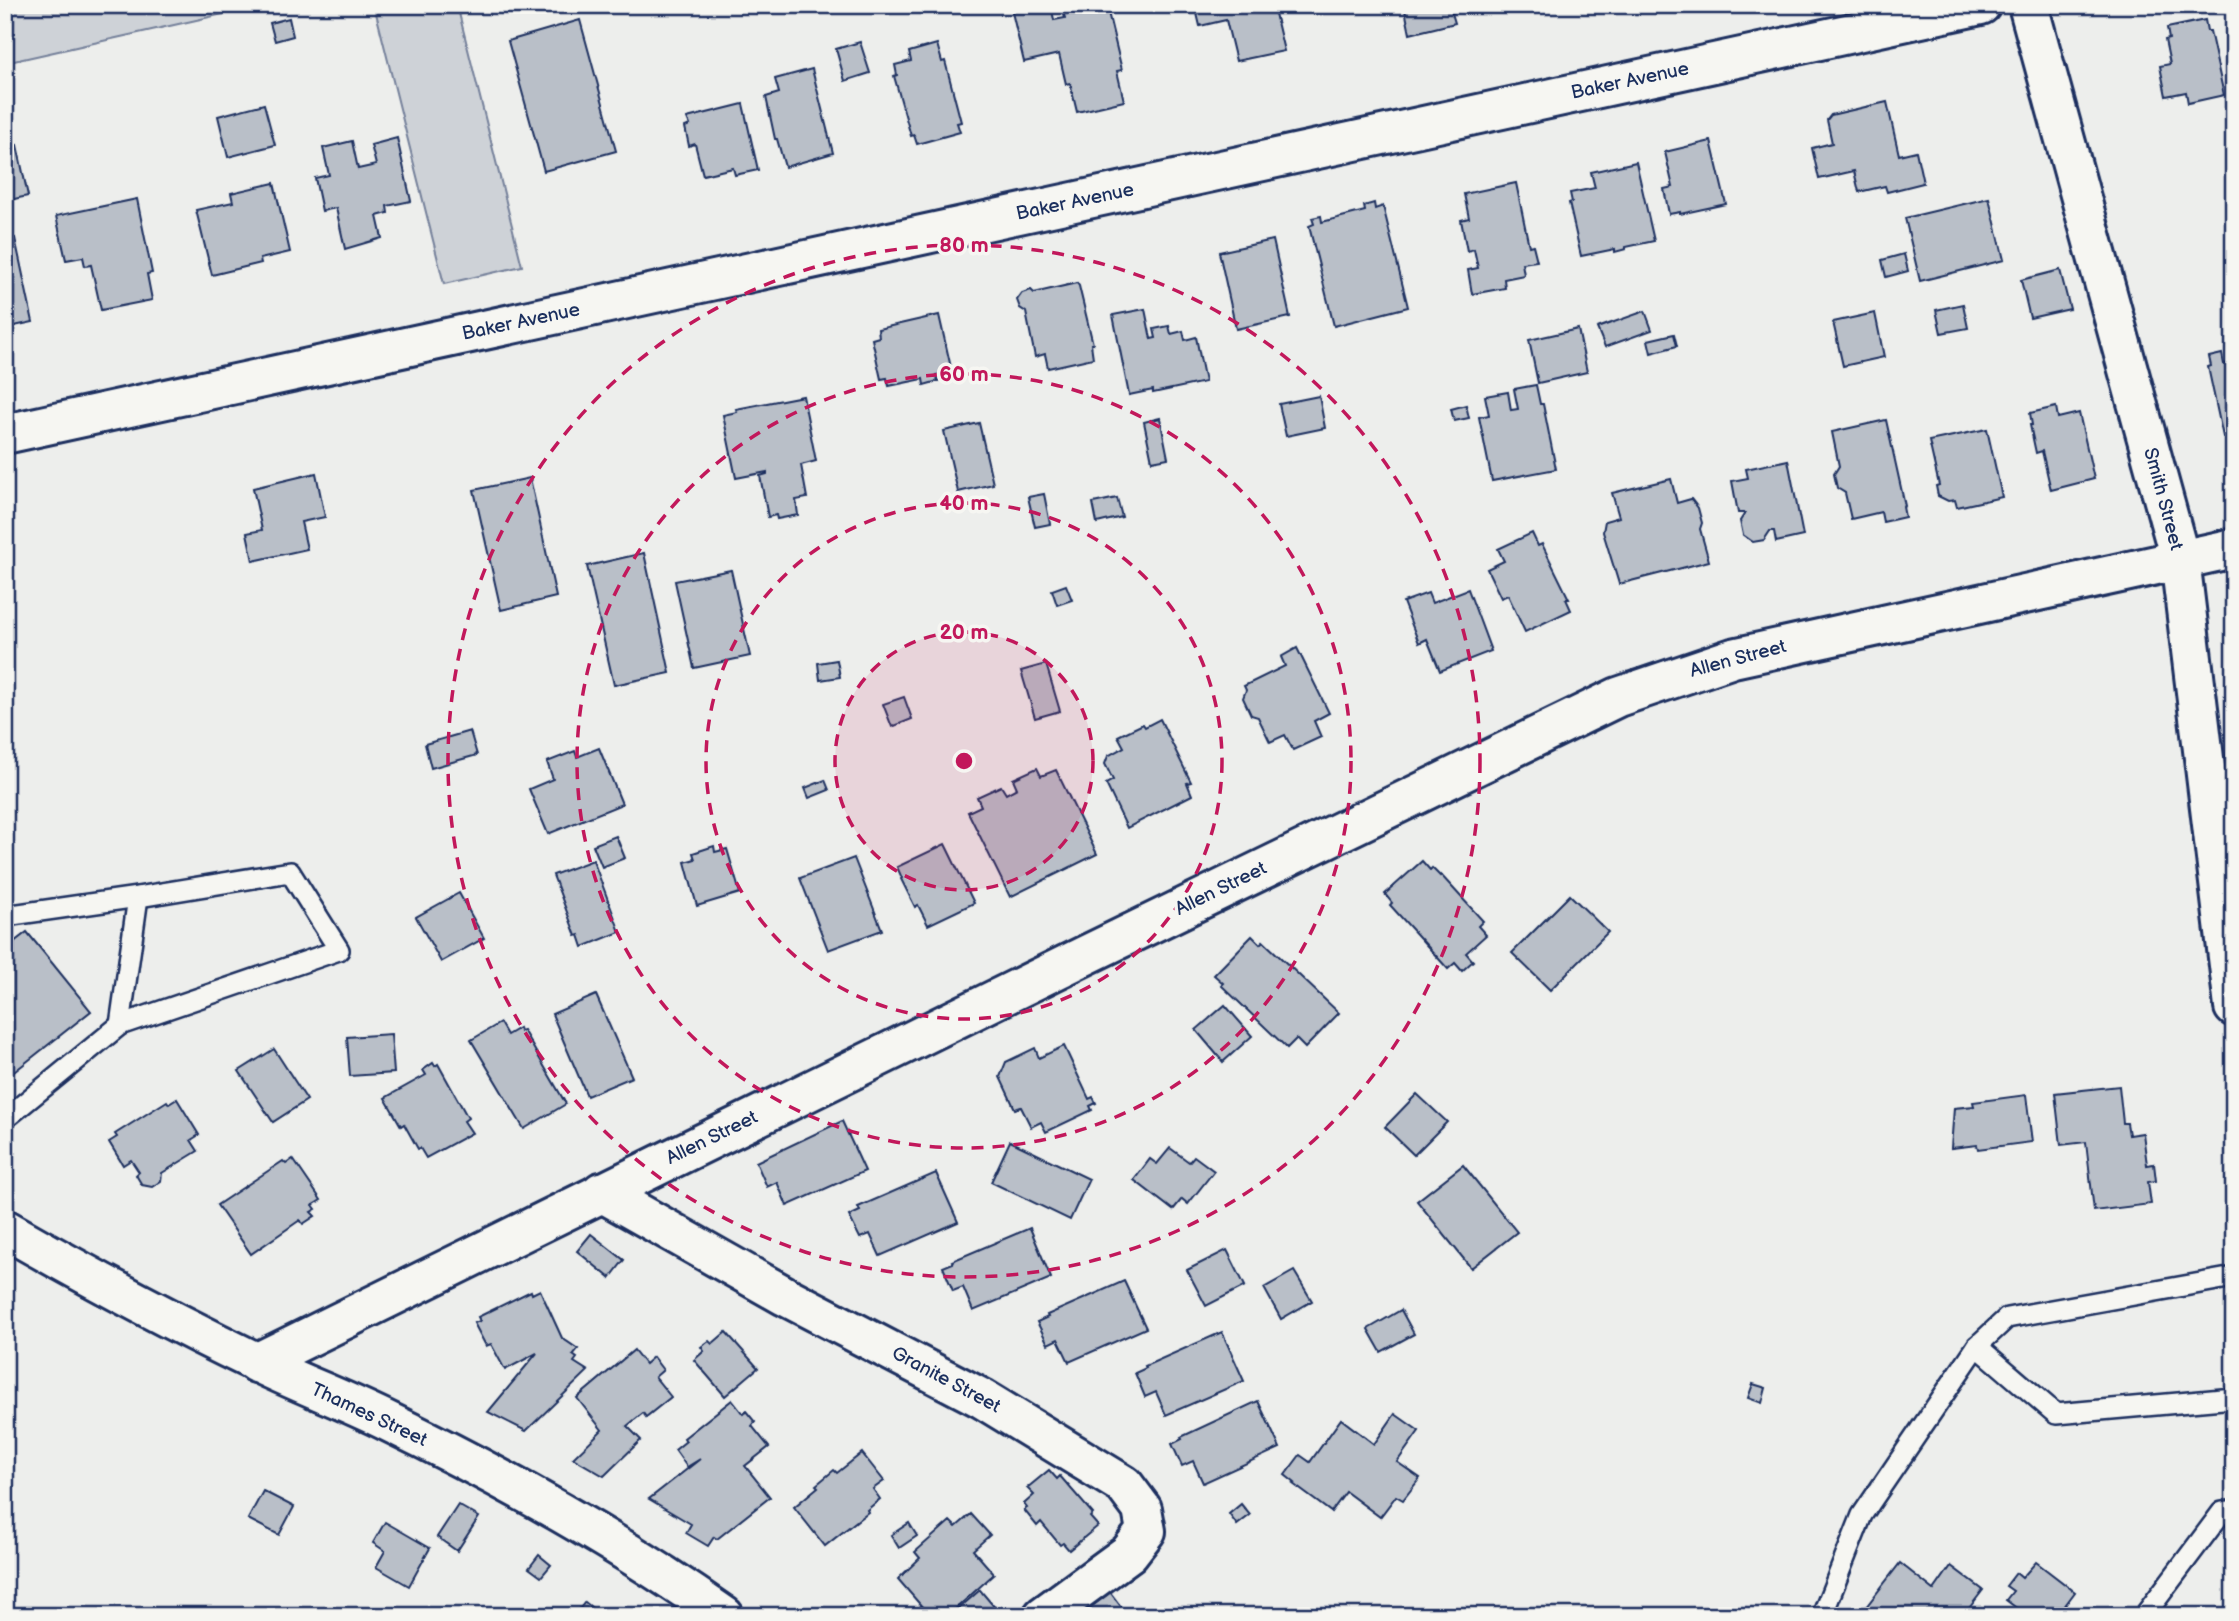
<svg xmlns="http://www.w3.org/2000/svg" width="2239" height="1621" font-family="'Balsamiq Sans',sans-serif">
	<style>
		.green { fill: #ced2d7; stroke: #74809a; stroke-width: 2 }
		.building { fill: #b9bfc8; stroke: #1b2f5e; stroke-width: 2 }
		.lines { fill: none; stroke-linecap: round; stroke-linejoin: round }
		.service-casing { stroke: #1b2f5e; stroke-width: 24 }
		.minor-casing { stroke: #1b2f5e; stroke-width: 44 }
		.tertiary-casing { stroke: #1b2f5e; stroke-width: 44 }
		.service { stroke: #f6f6f2; stroke-width: 19 }
		.minor { stroke: #f6f6f2; stroke-width: 38 }
		.tertiary { stroke: #f6f6f2; stroke-width: 38 }
		.ring { fill: none; stroke: #c2185b; stroke-width: 3.5; stroke-dasharray: 12 9 }
		.labels { text-anchor: middle; dominant-baseline: central; stroke-width: 7; stroke-linejoin: round; paint-order: stroke }
		.street-label { font-size: 19px; fill: #1b2f5e; stroke: #f6f6f2 }
		.centre { fill: #c2185b; stroke: #f6f6f2; stroke-width: 3.5 }
		.ring-label { font-size: 21px; text-anchor: middle; font-weight: bold; fill: #c2185b; stroke: #f6f6f2; stroke-width: 7; stroke-linejoin: round; paint-order: stroke }
	</style>
	<rect width="100%" height="100%" fill="#edeeec"/>
	<filter id="ink" filterUnits="userSpaceOnUse"><feTurbulence type="fractalNoise" baseFrequency=".0143" numOctaves="2"/><feDisplacementMap in="SourceGraphic" scale="14" xChannelSelector="R" yChannelSelector="G"/><feConvolveMatrix kernelMatrix="1 2 1 2 8 2 1 2 1" color-interpolation-filters="sRGB"/></filter>
	<g filter="url(#ink)">
		<g class="green">
			<polygon points="5,5 263,5 5,63"/>
			<polygon points="374,5 457,5 522,266 444,284"/>
		</g>
		<g class="building">
			<polygon points="1022,5 1051,5 1054,20 1065,18 1061,5 1092,5 1094,11 1107,8 1122,70 1117,71 1124,101 1077,112 1070,83 1066,84 1059,54 1024,62 1011,8"/>
			<polygon points="1195,5 1273,5 1284,51 1236,61 1226,20 1200,26"/>
			<polygon points="1404,5 1454,5 1455,12 1452,13 1455,23 1410,34"/>
			<polygon points="289,18 293,36 275,41 270,23"/>
			<polygon points="580,20 616,151 544,171 508,41"/>
			<polygon points="2205,20 2207,31 2210,31 2224,95 2188,103 2186,92 2166,96 2160,66 2170,64 2165,40 2169,39 2167,28"/>
			<polygon points="860,42 870,73 845,81 836,49"/>
			<polygon points="937,44 942,62 945,61 961,122 957,123 960,132 917,144 914,135 911,136 894,76 897,75 895,65 911,61 909,52"/>
			<polygon points="812,69 833,153 785,167 777,139 775,139 766,97 779,93 775,79"/>
			<polygon points="1887,102 1899,155 1916,151 1923,183 1887,192 1885,186 1859,192 1854,171 1819,179 1812,148 1832,143 1827,120 1831,115"/>
			<polygon points="264,104 275,145 228,157 218,116"/>
			<polygon points="743,104 758,170 735,175 733,168 703,175 695,144 689,146 685,127 690,125 687,118"/>
			<polygon points="397,138 411,201 387,206 388,213 377,216 382,238 345,249 336,208 322,211 315,178 329,175 323,148 352,141 358,169 376,165 371,145"/>
			<polygon points="1711,141 1726,204 1680,214 1680,212 1669,214 1664,189 1673,187 1665,152"/>
			<polygon points="17,145 28,196 5,201 5,148"/>
			<polygon points="1636,162 1654,241 1626,247 1626,249 1615,252 1615,249 1581,256 1569,203 1572,202 1570,193 1595,188 1591,172"/>
			<polygon points="274,183 290,252 260,259 261,263 212,275 196,210 233,202 231,193"/>
			<polygon points="1516,183 1529,246 1533,245 1537,261 1522,263 1524,275 1504,279 1505,288 1472,294 1468,270 1478,268 1474,249 1467,251 1461,220 1469,218 1464,194"/>
			<polygon points="1989,198 2004,260 1920,281 1905,218"/>
			<polygon points="137,199 152,273 147,274 152,300 101,310 91,265 85,266 83,257 66,260 56,216"/>
			<polygon points="1374,203 1375,209 1383,206 1408,307 1334,326 1309,226 1314,224 1312,218 1321,216 1322,222 1365,211 1364,206"/>
			<polygon points="15,238 33,322 5,328 5,240"/>
			<polygon points="1273,240 1290,317 1236,329 1219,252"/>
			<polygon points="1904,254 1908,271 1886,277 1882,260"/>
			<polygon points="2060,270 2070,309 2030,318 2021,280"/>
			<polygon points="1077,283 1079,286 1093,344 1091,344 1093,358 1048,368 1045,354 1035,357 1026,312 1020,308 1017,300 1022,293 1031,290 1034,293"/>
			<polygon points="1963,304 1968,328 1941,333 1936,310"/>
			<polygon points="1145,309 1151,339 1156,338 1154,329 1169,326 1171,334 1183,331 1185,340 1196,337 1205,382 1153,393 1153,390 1129,395 1113,315"/>
			<polygon points="1645,311 1652,330 1605,347 1597,328"/>
			<polygon points="1875,313 1884,357 1843,366 1833,322"/>
			<polygon points="939,315 952,372 936,375 938,381 924,385 923,379 889,386 887,378 881,379 872,339 879,337 878,329"/>
			<polygon points="1578,329 1587,372 1538,383 1529,340"/>
			<polygon points="1674,334 1677,346 1651,353 1648,340"/>
			<polygon points="2222,354 2224,364 2234,362 2234,435 2223,437 2208,367 2211,366 2209,357"/>
			<polygon points="1536,385 1540,404 1543,404 1556,469 1492,481 1479,417 1489,415 1485,396 1508,392 1511,410 1518,409 1514,389"/>
			<polygon points="803,396 816,461 801,465 807,498 796,500 798,515 777,519 776,515 768,517 760,476 767,474 767,472 736,478 723,415 737,412 736,409"/>
			<polygon points="1319,396 1325,428 1286,436 1279,404"/>
			<polygon points="1466,405 1469,418 1454,421 1451,409"/>
			<polygon points="2056,407 2058,418 2079,413 2094,479 2051,490 2042,451 2036,453 2030,425 2032,425 2030,413"/>
			<polygon points="1160,418 1168,458 1152,461 1144,422"/>
			<polygon points="1886,420 1905,506 1903,507 1905,517 1883,522 1881,512 1851,519 1845,493 1837,488 1834,474 1839,466 1832,432"/>
			<polygon points="979,423 993,484 958,492 944,431"/>
			<polygon points="1987,429 2002,497 1957,507 1955,500 1948,501 1938,496 1936,486 1939,485 1929,441"/>
			<polygon points="1788,460 1803,536 1776,542 1774,531 1770,531 1764,540 1753,542 1743,535 1740,521 1745,513 1738,513 1732,481 1748,478 1746,469"/>
			<polygon points="316,473 325,517 301,522 307,549 253,561 247,533 262,530 253,488"/>
			<polygon points="530,478 556,597 501,610 474,490"/>
			<polygon points="1671,479 1677,503 1691,499 1698,508 1702,523 1700,529 1709,561 1619,584 1603,532 1605,521 1619,517 1612,493"/>
			<polygon points="1044,494 1050,524 1035,527 1028,497"/>
			<polygon points="1117,498 1122,517 1097,523 1093,503"/>
			<polygon points="1532,533 1538,546 1542,544 1569,599 1566,599 1571,610 1525,632 1508,595 1501,598 1487,569 1504,561 1498,549"/>
			<polygon points="644,553 670,673 614,685 587,566"/>
			<polygon points="731,570 750,656 694,668 675,581"/>
			<polygon points="1066,585 1072,600 1057,605 1052,590"/>
			<polygon points="1468,589 1491,651 1440,671 1427,639 1419,643 1403,602 1428,593 1432,603"/>
			<polygon points="1297,648 1329,713 1314,721 1321,737 1293,750 1285,735 1270,742 1258,717 1251,715 1243,698 1246,690 1244,686 1285,666 1281,657"/>
			<polygon points="837,660 840,677 820,680 818,663"/>
			<polygon points="1046,664 1060,711 1035,718 1021,671"/>
			<polygon points="904,697 912,719 892,727 883,704"/>
			<polygon points="1160,719 1191,782 1187,783 1192,795 1127,828 1106,784 1113,780 1105,764 1108,756 1124,747 1118,736 1143,724 1145,727"/>
			<polygon points="470,731 477,755 431,768 425,744"/>
			<polygon points="599,748 622,804 548,834 529,789 553,779 547,762 575,751 577,757"/>
			<polygon points="1037,768 1041,776 1056,770 1097,854 1010,897 968,812 981,806 977,797 1001,786 1006,794 1017,788 1013,779"/>
			<polygon points="825,780 829,790 809,798 805,788"/>
			<polygon points="616,836 625,858 602,867 593,845"/>
			<polygon points="945,844 974,903 928,925 918,905 915,907 901,879 902,878 897,867"/>
			<polygon points="714,846 715,852 727,849 740,893 697,906 685,862 695,859 693,853"/>
			<polygon points="854,858 882,930 828,950 800,878"/>
			<polygon points="593,860 620,932 583,947 579,935 576,936 553,875"/>
			<polygon points="1422,861 1430,870 1432,868 1440,876 1441,875 1483,921 1478,926 1486,935 1466,953 1473,961 1462,971 1455,963 1448,969 1390,905 1392,903 1385,894"/>
			<polygon points="459,893 484,938 441,962 416,917"/>
			<polygon points="1570,895 1608,932 1550,990 1512,953"/>
			<polygon points="27,932 91,1011 5,1079 5,949"/>
			<polygon points="1252,936 1260,944 1263,941 1339,1013 1305,1048 1296,1039 1287,1048 1221,985 1223,983 1214,975"/>
			<polygon points="596,995 632,1077 587,1096 552,1014"/>
			<polygon points="1225,1005 1252,1036 1223,1062 1196,1030"/>
			<polygon points="500,1023 507,1035 519,1028 520,1031 523,1030 566,1104 524,1129 471,1040"/>
			<polygon points="391,1034 394,1073 350,1076 347,1037"/>
			<polygon points="1064,1046 1089,1099 1093,1097 1096,1103 1090,1106 1092,1110 1046,1132 1041,1122 1031,1127 1021,1107 1015,1109 1000,1077 1006,1062 1035,1048 1039,1058"/>
			<polygon points="274,1049 307,1100 273,1122 239,1071"/>
			<polygon points="433,1063 435,1066 438,1064 468,1118 464,1121 472,1133 426,1158 420,1148 418,1149 404,1124 401,1126 385,1098 426,1075 423,1070"/>
			<polygon points="2119,1086 2123,1123 2127,1123 2129,1135 2143,1133 2147,1165 2154,1164 2156,1181 2148,1182 2151,1204 2094,1211 2086,1142 2061,1145 2055,1093"/>
			<polygon points="1417,1094 1447,1122 1414,1155 1385,1127"/>
			<polygon points="2026,1095 2032,1142 1978,1149 1977,1145 1951,1148 1954,1108 1974,1106 1973,1102"/>
			<polygon points="177,1099 199,1135 191,1140 198,1151 162,1173 161,1181 152,1187 142,1185 136,1175 139,1172 131,1160 123,1165 109,1142 117,1137 115,1134 167,1101 169,1104"/>
			<polygon points="842,1121 865,1171 787,1206 777,1182 767,1187 756,1162"/>
			<polygon points="1010,1141 1089,1179 1070,1220 991,1182"/>
			<polygon points="1170,1148 1189,1162 1194,1156 1214,1171 1188,1204 1182,1199 1173,1210 1134,1180 1150,1159 1157,1164"/>
			<polygon points="293,1159 321,1200 313,1205 316,1209 311,1212 315,1216 303,1224 300,1220 251,1254 217,1205 283,1161 286,1164"/>
			<polygon points="1463,1165 1517,1232 1471,1268 1417,1201"/>
			<polygon points="936,1173 958,1222 880,1256 870,1234 860,1238 849,1216 860,1211 858,1207"/>
			<polygon points="1030,1228 1051,1278 973,1311 963,1287 953,1291 943,1267 953,1263 952,1261"/>
			<polygon points="591,1234 624,1260 610,1278 577,1251"/>
			<polygon points="1227,1250 1245,1286 1206,1306 1187,1270"/>
			<polygon points="1294,1271 1312,1301 1281,1319 1264,1288"/>
			<polygon points="1124,1281 1146,1328 1069,1362 1058,1339 1048,1344 1037,1322 1048,1317 1047,1315"/>
			<polygon points="540,1290 562,1338 578,1349 573,1355 577,1358 574,1362 588,1371 526,1431 488,1412 537,1353 505,1370 491,1344 486,1346 474,1323 480,1321 478,1317 531,1291 532,1294"/>
			<polygon points="1401,1310 1414,1334 1381,1352 1368,1329"/>
			<polygon points="726,1332 758,1368 725,1396 694,1360 704,1351 701,1347 709,1341 712,1344"/>
			<polygon points="1222,1332 1244,1381 1166,1415 1156,1392 1145,1397 1135,1373 1146,1368 1145,1366"/>
			<polygon points="634,1350 645,1364 653,1357 663,1370 655,1377 671,1397 646,1417 643,1413 627,1426 641,1440 604,1476 573,1458 602,1430 577,1398"/>
			<polygon points="1753,1384 1766,1388 1762,1403 1748,1398"/>
			<polygon points="732,1400 743,1414 746,1411 755,1422 752,1426 769,1447 745,1466 770,1497 717,1539 714,1537 708,1546 686,1533 691,1524 649,1499 700,1459 687,1467 675,1450 686,1441 684,1438"/>
			<polygon points="1258,1401 1280,1448 1203,1483 1193,1461 1182,1466 1172,1444 1182,1439 1181,1437"/>
			<polygon points="1395,1414 1419,1431 1397,1462 1420,1478 1403,1500 1396,1496 1380,1517 1346,1492 1331,1512 1293,1484 1295,1483 1285,1475 1300,1455 1310,1462 1341,1419 1374,1444"/>
			<polygon points="862,1453 884,1481 873,1489 880,1499 867,1510 868,1512 825,1546 794,1507 818,1487 816,1485 834,1470 837,1473"/>
			<polygon points="1049,1470 1057,1479 1060,1476 1093,1514 1090,1517 1098,1526 1069,1550 1063,1543 1060,1545 1041,1522 1037,1526 1024,1510 1027,1508 1024,1504 1034,1495 1027,1488"/>
			<polygon points="263,1491 294,1507 279,1535 248,1519"/>
			<polygon points="1241,1504 1250,1515 1237,1525 1229,1514"/>
			<polygon points="458,1505 479,1517 457,1551 437,1537"/>
			<polygon points="971,1514 990,1535 973,1550 994,1574 952,1612 949,1609 946,1611 943,1609 936,1616 930,1616 898,1579 920,1558 915,1552 950,1521 956,1527"/>
			<polygon points="385,1522 430,1548 409,1586 376,1567 385,1551 373,1543"/>
			<polygon points="909,1523 917,1536 899,1548 891,1535"/>
			<polygon points="539,1555 551,1565 541,1577 529,1568"/>
			<polygon points="2036,1562 2075,1592 2057,1616 2027,1616 2006,1600 2013,1591 2006,1586 2016,1573 2022,1578"/>
			<polygon points="1900,1563 1934,1590 1951,1566 1983,1590 1963,1616 1859,1616"/>
			<polygon points="980,1590 1002,1616 950,1616"/>
			<polygon points="1110,1592 1128,1616 1080,1616"/>
			<polygon points="585,1602 602,1616 574,1616"/>
		</g>
		<g class="lines">
			<defs>
				<g id="service">
					<polyline points="5,916 138,897 290,872 339,950 120,1025 5,1119"/>
					<polyline points="120,1025 138,897"/>
					<polyline points="1977,1346 2056,1414 2234,1398"/>
					<polyline points="1822,1616 1862,1515 1977,1346 2007,1318 2234,1277"/>
					<polyline points="2144,1616 2222,1512 2234,1510"/>
				</g>
				<g id="minor">
					<polyline points="2028,5 2180,559 2234,1007"/>
					<polyline points="5,434 1981,5"/>
					<polyline points="601,1192 785,1296 983,1399 1124,1485 1142,1509 1146,1531 1129,1553 1043,1616"/>
					<polyline points="256,1363 1084,956 1618,697 1733,658 2234,548"/>
				</g>
				<path id="tertiary" d="M5 1229C87 1276 169 1320 254 1361 298 1383 345 1400 389 1422 506 1479 618 1541 724 1616"/>
			</defs>
			<use href="#service" class="service-casing"/>
			<use href="#minor" class="minor-casing"/>
			<use href="#tertiary" class="tertiary-casing"/>
			<use href="#service" class="service"/>
			<use href="#minor" class="minor"/>
			<use href="#tertiary" class="tertiary"/>
		</g>
	</g>
	<circle cx="964" cy="761" r="129" fill="#c2185b" fill-opacity=".12"/>
	<g class="ring">
		<circle cx="964" cy="761" r="129"/>
		<circle cx="964" cy="761" r="258"/>
		<circle cx="964" cy="761" r="387"/>
		<circle cx="964" cy="761" r="516"/>
	</g>
	<g class="labels">
		<g class="street-label">
			<text transform="translate(1630 81) rotate(-12)">Baker Avenue</text>
			<text transform="translate(1075 202) rotate(-12)">Baker Avenue</text>
			<text transform="translate(521 322) rotate(-12)">Baker Avenue</text>
			<text transform="translate(2163 499) rotate(75)">Smith Street</text>
			<text transform="translate(1738 659) rotate(-15)">Allen Street</text>
			<text transform="translate(1221 889) rotate(-26)">Allen Street</text>
			<text transform="translate(712 1138) rotate(-26)">Allen Street</text>
			<text transform="translate(946 1380) rotate(28)">Granite Street</text>
			<text transform="translate(369 1415) rotate(25)">Thames Street</text>
		</g>
	</g>
	<circle cx="964" cy="761" r="10" class="centre"/>
	<g class="ring-label">
		<text x="964" y="252">80 m</text>
		<text x="964" y="381">60 m</text>
		<text x="964" y="510">40 m</text>
		<text x="964" y="639">20 m</text>
	</g>
	<rect width="2239" height="1621" fill="none" stroke="#f6f6f2" stroke-width="28"/>
	<rect x="14" y="14" width="2211" height="1593" fill="none" stroke="#1b2f5e" stroke-width="2.5" filter="url(#ink)"/>
</svg>
